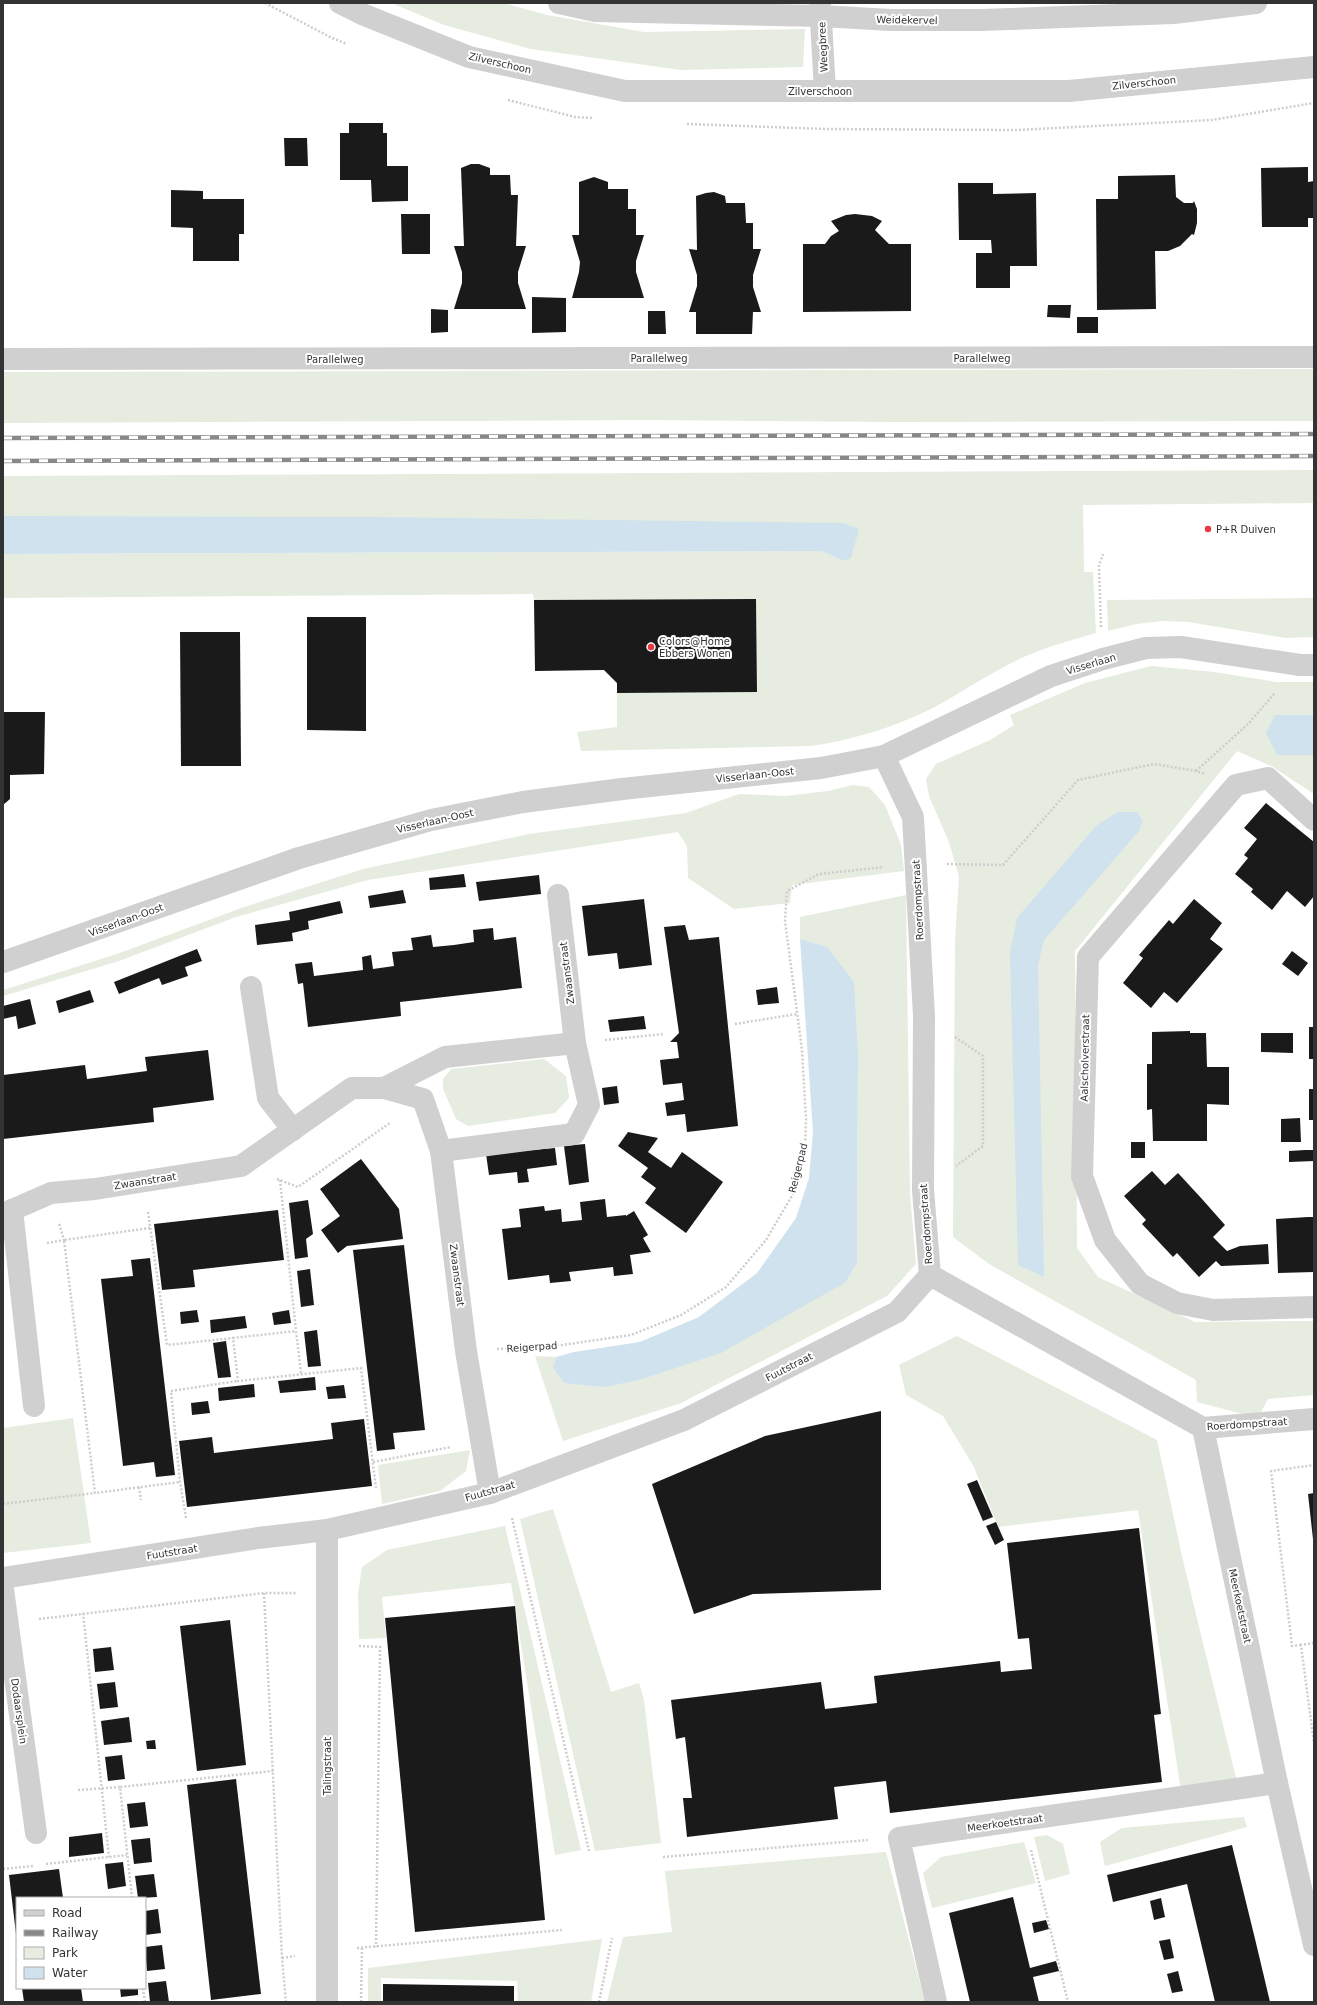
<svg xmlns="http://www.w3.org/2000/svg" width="1317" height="2005" font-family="'DejaVu Sans',sans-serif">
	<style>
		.green { fill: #e6ecdf }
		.water { fill: #cfe2ee }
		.building { fill: #1a1a1a }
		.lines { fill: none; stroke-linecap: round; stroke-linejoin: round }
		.path { stroke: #cdcdcd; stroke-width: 2.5; stroke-dasharray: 2 2; stroke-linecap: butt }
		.minor { stroke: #d0d0d0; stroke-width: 22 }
		.rail-casing { stroke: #888; stroke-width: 4.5 }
		.rail { stroke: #fff; stroke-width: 3; stroke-dasharray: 9; stroke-linecap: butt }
		.poi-dot { fill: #e63946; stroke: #fff; stroke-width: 1.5 }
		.labels { text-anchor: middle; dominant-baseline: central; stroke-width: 4; stroke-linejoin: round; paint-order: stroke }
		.street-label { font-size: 10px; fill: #333; stroke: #fff }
		.poi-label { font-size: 10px; fill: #333; stroke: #fff; text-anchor: start }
	</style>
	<rect width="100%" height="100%" fill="#fff"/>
	<g class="green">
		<polygon points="391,3 503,3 547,15 644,32 805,29 803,67 681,70 531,49 444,25"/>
		<polygon points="1314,369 1314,421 892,422 645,420 3,423 3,372"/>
		<path d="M1314 470V503L1083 505 1084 572H1093L1096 633C1072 640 1049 646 1026 656 994 670 964 691 933 708 895 727 853 740 811 746L581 751 577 732 617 727V693L757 692 756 599 534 600 533 594 3 598V554L821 551 844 561 859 529 3 525V476Z"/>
		<polygon points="1314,598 1314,637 1286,638 1188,622 1163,621 1136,624 1108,631 1107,600"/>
		<polygon points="1151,666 1214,672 1276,682 1314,682 1314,715 1275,715 1277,755 1314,755 1314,794 1273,767 1237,751 1075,951 1077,1248 1098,1277 1195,1322 1314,1321 1314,1395 1268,1399 1258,1418 1197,1402 1196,1380 989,1264 953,1237 955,942 959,877 949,842 929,796 926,779 936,764 990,740 1014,725 1010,715 1085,683"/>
		<polygon points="853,785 869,787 885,805 901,845 904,871 792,885 790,903 734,909 688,878 687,846 678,832 368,880 236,917 119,961 3,996 3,990 117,954 244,907 363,869 529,834 686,813 739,794 786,796 828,791"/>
		<polygon points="906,895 910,1193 916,1264 887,1296 681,1403 563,1441 535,1356 556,1357 553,1367 846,1282 857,1263 858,1055 827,947 800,939 800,917"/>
		<polygon points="544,1059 566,1076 569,1098 555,1113 468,1126 456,1119 443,1089 443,1079 451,1069"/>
		<polygon points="957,1336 1157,1440 1184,1565 1237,1782 1181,1791 1138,1510 998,1527 974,1467 943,1416 906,1395 899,1365"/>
		<polygon points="73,1418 91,1543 3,1553 3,1428"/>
		<polygon points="470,1450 466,1471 440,1491 382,1504 378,1465"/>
		<polygon points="553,1509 611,1692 639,1683 644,1700 661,1843 595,1851 520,1519"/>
		<polygon points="505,1526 581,1850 555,1855 511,1583 382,1597 386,1638 359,1639 358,1594 362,1567 387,1550"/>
		<polygon points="1244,1817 1247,1827 1105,1866 1100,1842 1122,1828"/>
		<polygon points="1047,1835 1063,1844 1070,1874 1045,1881 1034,1837"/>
		<polygon points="1024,1842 1036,1883 932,1908 923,1873 941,1857"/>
		<polygon points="886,1852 925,2002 607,2002 623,1937 672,1932 665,1871"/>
		<polygon points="602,1939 591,2002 518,2002 517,1981 381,1978 381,2002 368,2002 368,1968"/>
	</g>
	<g class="water">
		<polygon points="3,516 373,517 843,523 859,529 851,558 844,561 821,551 3,554"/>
		<polygon points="1275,715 1314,715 1314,755 1277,755 1266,733"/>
		<polygon points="1118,812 1137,812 1143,821 1139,831 1044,940 1038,965 1044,1277 1018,1265 1010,954 1017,918 1096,826"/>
		<polygon points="800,939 827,947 854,982 858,1055 857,1263 846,1282 721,1353 639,1380 604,1387 564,1383 553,1367 556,1357 574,1352 640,1342 699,1317 757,1273 796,1218 809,1178 813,1132"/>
	</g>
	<g class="building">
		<polygon points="349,123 383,123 383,133 387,133 387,166 408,166 408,201 372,202 371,180 340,180 340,133 349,133"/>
		<polygon points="284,138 307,138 308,166 285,166"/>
		<polygon points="471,164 479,164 490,168 490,175 510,175 511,195 518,195 516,246 526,246 518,272 518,283 526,309 454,309 462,283 462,272 454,246 464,246 461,168"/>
		<polygon points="1308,167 1308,182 1314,181 1314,218 1308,218 1308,227 1262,227 1261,168"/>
		<polygon points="1175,175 1176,197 1184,203 1193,203 1194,201 1197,209 1197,223 1194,235 1192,234 1180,246 1168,251 1155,251 1156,309 1097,310 1096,199 1118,199 1118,176"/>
		<polygon points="594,177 608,182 608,189 628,189 628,209 636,209 636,235 644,235 636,261 636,272 644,298 572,298 579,272 580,262 572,235 579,235 579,182"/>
		<polygon points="958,183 993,183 993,194 1036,193 1037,266 1010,266 1010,288 976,288 976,253 992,253 991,240 959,240"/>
		<polygon points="171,190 203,191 203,199 244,199 244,234 239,234 239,261 193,261 193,228 171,227"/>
		<polygon points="714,192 725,196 726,203 745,203 746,223 753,223 753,249 761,249 753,275 753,287 761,312 753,312 752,334 696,334 696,312 689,312 697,286 697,275 689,249 697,250 696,196 706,193"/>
		<polygon points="401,214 430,214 430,254 402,254"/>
		<polygon points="855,214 872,216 882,221 875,230 889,244 911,244 911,311 803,312 803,244 825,244 831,236 839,231 831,221 846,215"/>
		<polygon points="532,297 566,298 566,332 532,333"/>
		<polygon points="1048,305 1071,305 1070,318 1047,317"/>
		<polygon points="431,309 448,310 448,332 431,333"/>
		<polygon points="648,311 665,311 666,334 648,334"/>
		<rect x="1077" y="317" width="21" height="16"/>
		<polygon points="756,599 757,692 617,693 617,683 604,670 535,671 534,600"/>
		<polygon points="307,617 366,617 366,731 307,730"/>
		<polygon points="180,632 240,632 241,766 181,766"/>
		<polygon points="3,712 45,712 44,774 10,775 10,799 3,805"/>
		<polygon points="1266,803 1314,842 1314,896 1305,907 1287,891 1272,910 1251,892 1253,889 1235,874 1248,858 1244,855 1257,839 1244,828"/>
		<polygon points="464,874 466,887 430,890 429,878"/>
		<polygon points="539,875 541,894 479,901 476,882"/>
		<polygon points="403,890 406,903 370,908 368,896"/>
		<polygon points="644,899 652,965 619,969 617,953 588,956 582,906"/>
		<polygon points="1194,899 1222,923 1210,939 1223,949 1177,1003 1164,992 1151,1008 1123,983 1143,958 1139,955 1169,920 1173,924"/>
		<polygon points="340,901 343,913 308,921 309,929 292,933 293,941 257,945 255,925 290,920 289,912"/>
		<polygon points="685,925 689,940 719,937 738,1126 687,1132 685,1114 667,1116 665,1103 684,1100 682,1083 663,1085 660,1060 679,1058 677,1042 670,1042 679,1033 664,927"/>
		<polygon points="493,928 494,940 516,937 522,988 400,1002 401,1016 308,1027 303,983 298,984 295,964 312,962 314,976 363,970 362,957 371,955 373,969 394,966 392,952 413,950 411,938 431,935 433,947 454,945 474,942 473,930"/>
		<polygon points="197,949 202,961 185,967 188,976 162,985 159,978 119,994 114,982"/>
		<polygon points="1292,951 1308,963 1298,976 1282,964"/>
		<polygon points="777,987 779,1003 758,1005 756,990"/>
		<polygon points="90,990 94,1002 59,1013 56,1001"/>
		<polygon points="30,999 36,1024 18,1029 16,1016 3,1019 3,1006"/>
		<polygon points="644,1016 646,1029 610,1032 608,1020"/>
		<rect x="1309" y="1027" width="5" height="32"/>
		<polygon points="1190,1031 1190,1033 1206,1033 1207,1067 1229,1067 1229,1105 1207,1104 1207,1141 1153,1141 1152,1109 1147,1110 1147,1064 1152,1064 1152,1032"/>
		<polygon points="1261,1033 1293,1033 1293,1053 1261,1052"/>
		<polygon points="208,1050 214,1100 153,1108 154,1122 3,1139 3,1075 85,1065 87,1079 147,1071 145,1057"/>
		<polygon points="617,1086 619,1103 604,1105 602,1088"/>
		<rect x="1309" y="1089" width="5" height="31"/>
		<polygon points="1300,1118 1301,1142 1281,1142 1281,1119"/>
		<polygon points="628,1132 658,1138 648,1152 671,1168 682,1152 723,1182 686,1233 645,1203 656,1188 641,1177 648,1168 618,1146"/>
		<rect x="1131" y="1142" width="14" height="16"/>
		<polygon points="585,1144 589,1182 569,1185 564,1146"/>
		<polygon points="555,1148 557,1165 527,1169 529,1182 518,1183 517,1172 489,1175 486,1154"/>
		<polygon points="1305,1150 1314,1150 1314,1161 1289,1162 1289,1151"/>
		<polygon points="361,1159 399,1209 403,1239 347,1246 338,1253 321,1230 340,1216 320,1189"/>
		<polygon points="1152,1171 1165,1185 1178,1173 1202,1199 1225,1225 1213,1237 1227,1251 1240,1246 1268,1244 1269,1264 1221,1266 1216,1261 1199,1277 1177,1253 1173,1257 1142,1224 1146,1220 1124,1196"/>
		<polygon points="605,1199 607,1217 626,1215 626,1216 634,1211 648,1235 643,1238 651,1252 630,1255 633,1274 614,1276 613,1267 569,1272 571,1281 550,1283 549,1275 508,1280 502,1229 521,1227 519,1209 544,1206 545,1211 561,1209 562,1222 582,1220 580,1202"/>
		<polygon points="308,1200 313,1234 306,1239 308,1257 295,1259 289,1203"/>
		<polygon points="278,1210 284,1260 193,1270 195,1287 162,1290 154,1224"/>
		<polygon points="1308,1217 1314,1217 1314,1272 1278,1273 1276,1219"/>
		<polygon points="404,1245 425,1430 393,1433 395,1449 377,1451 353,1250"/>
		<polygon points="150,1258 175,1475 156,1477 154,1462 123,1466 101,1279 133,1276 131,1260"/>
		<polygon points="310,1269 314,1305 301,1307 297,1271"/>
		<polygon points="197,1310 199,1322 181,1324 180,1312"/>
		<polygon points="289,1310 291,1323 274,1325 272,1313"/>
		<polygon points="245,1316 247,1328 211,1333 210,1320"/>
		<polygon points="317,1330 321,1366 308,1367 304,1332"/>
		<polygon points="226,1341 231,1377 218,1378 213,1343"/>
		<polygon points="315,1377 316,1390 280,1393 278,1381"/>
		<polygon points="254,1384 255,1397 219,1401 218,1388"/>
		<polygon points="344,1385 346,1398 328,1399 326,1387"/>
		<polygon points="208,1401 210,1413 192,1415 191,1403"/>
		<polygon points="881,1411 881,1590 753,1594 694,1614 652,1484 765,1436"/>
		<polygon points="364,1419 372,1486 187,1507 179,1441 212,1437 214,1453 333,1439 331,1423"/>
		<polygon points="977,1480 993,1517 983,1521 967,1484"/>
		<polygon points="1314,1493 1314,1539 1313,1539 1308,1494"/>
		<polygon points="996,1522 1004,1540 995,1545 986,1526"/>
		<polygon points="1139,1528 1161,1714 1154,1715 1162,1782 890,1813 886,1781 834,1787 838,1819 687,1837 683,1798 692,1798 685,1737 676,1739 671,1700 821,1682 825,1709 877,1703 874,1676 1000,1661 1001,1672 1032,1669 1029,1638 1018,1639 1007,1543"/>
		<polygon points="515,1606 545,1920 415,1932 385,1618"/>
		<polygon points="230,1620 246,1765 197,1771 180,1626"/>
		<polygon points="111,1647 114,1670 95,1672 93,1649"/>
		<polygon points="115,1682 118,1707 100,1709 97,1684"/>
		<polygon points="129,1717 132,1742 104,1745 101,1721"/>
		<polygon points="155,1740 156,1749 147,1749 146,1741"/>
		<polygon points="122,1755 125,1779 108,1781 105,1757"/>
		<polygon points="236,1779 261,1994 211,2000 187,1785"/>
		<polygon points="145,1802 148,1826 130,1828 127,1804"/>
		<polygon points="102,1833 104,1853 69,1857 69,1837"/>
		<polygon points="150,1838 152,1862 134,1864 131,1840"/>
		<polygon points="1232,1845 1256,1943 1270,2002 1215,2002 1187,1884 1113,1902 1107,1875"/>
		<polygon points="123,1862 126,1886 108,1889 105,1864"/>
		<polygon points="59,1869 63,1898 17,1898 16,1934 9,1875"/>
		<polygon points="154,1874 157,1897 138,1898 135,1876"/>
		<polygon points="1013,1897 1030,1968 1056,1961 1059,1971 1033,1977 1039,2002 970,2002 949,1913"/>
		<polygon points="1161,1898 1165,1917 1154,1920 1150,1901"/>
		<polygon points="158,1909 161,1933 145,1935 145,1911"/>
		<polygon points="1046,1920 1049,1929 1034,1933 1032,1923"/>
		<polygon points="1170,1939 1174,1958 1164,1960 1159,1941"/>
		<polygon points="162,1945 165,1969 147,1971 145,1947"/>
		<polygon points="1178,1971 1183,1991 1172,1993 1167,1974"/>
		<polygon points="166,1981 169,2002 150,2002 148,1983"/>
		<polygon points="383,1984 514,1986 514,2002 383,2002"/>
		<polygon points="22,1988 81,1988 83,2002 24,2002"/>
		<polygon points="120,1988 138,1988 138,1995 121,1997"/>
	</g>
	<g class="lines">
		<g class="path">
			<polyline points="265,3 330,37 347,44"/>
			<polyline points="508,100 575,117 593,118"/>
			<polyline points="687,124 826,129 1017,130 1212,120 1314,103"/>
			<polyline points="1101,627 1099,566 1103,554"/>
			<polyline points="1196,771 1248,724 1275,693"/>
			<polyline points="947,864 1003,865 1078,780 1154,764 1196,771 1205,774"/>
			<polyline points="735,1024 797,1014"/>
			<polyline points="955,1037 983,1056 983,1146 956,1166"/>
			<polyline points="605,1040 664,1034"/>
			<polyline points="277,1179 298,1187 390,1123"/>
			<polyline points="280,1180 296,1331"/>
			<polyline points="148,1212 167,1345 233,1338"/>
			<polyline points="150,1228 64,1240 95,1493 180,1482"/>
			<polyline points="47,1243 64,1240 59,1223"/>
			<polyline points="497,1349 555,1346 631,1335 681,1315 726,1287 766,1240 793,1194 805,1150 806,1119 802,1050 785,921 787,891 819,874 884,867"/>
			<polyline points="301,1373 296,1331 233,1338 238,1381 361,1368 376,1488"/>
			<polyline points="373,1462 451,1447"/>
			<polyline points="139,1487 141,1500"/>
			<polyline points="3,1504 95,1493"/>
			<polyline points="186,1518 180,1482 171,1391 238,1381"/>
			<polyline points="512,1518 589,1851"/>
			<polyline points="264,1593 282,1958 286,2002"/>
			<polyline points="83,1613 109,1857"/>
			<polyline points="39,1619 264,1593 297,1593"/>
			<polyline points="1314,1643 1301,1645 1314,1744"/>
			<polyline points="1301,1645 1292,1646 1271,1471 1314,1465"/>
			<polyline points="359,1646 380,1647 376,1947"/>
			<polyline points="78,1790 120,1787"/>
			<polyline points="1031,1850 1068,2002"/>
			<polyline points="663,1857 868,1840"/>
			<polyline points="46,1864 127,1855"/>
			<polyline points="3,1869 33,1866"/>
			<polyline points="132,1898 120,1787 273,1771"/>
			<polyline points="357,1948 562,1930"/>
			<polyline points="282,1958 295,1956"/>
			<polyline points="143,1988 145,2002"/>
			<polyline points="361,2002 362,1948"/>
			<polyline points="599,2002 612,1938"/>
		</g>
		<g class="minor">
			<polyline points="340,3 362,14 469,57 625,91 1069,91 1314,67"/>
			<polyline points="559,3 595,11 821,16 891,20 981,20 1174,13 1256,3"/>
			<polyline points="820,3 825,91"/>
			<polyline points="3,359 1314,357"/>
			<polyline points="884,756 913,817 924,1016 923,1190 930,1275 1203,1428 1314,1419"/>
			<polyline points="1314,820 1268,778 1236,785 1088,957 1082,1176 1105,1240 1140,1284 1177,1303 1213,1310 1314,1307"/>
			<polyline points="3,962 299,858 431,820 523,802 622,789 821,768 884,756 1051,676 1103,659 1146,648 1181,647 1300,665 1314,665"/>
			<polyline points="251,987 268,1098 293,1130"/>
			<polyline points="441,1151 574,1134 589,1105 575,1043"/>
			<polyline points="12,1210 34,1406"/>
			<polyline points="3,1214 51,1193 95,1189 241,1166 352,1088 384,1088"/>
			<polyline points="1203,1428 1277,1783 1314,1945"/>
			<polyline points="490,1493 466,1351 441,1151 423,1099 384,1088 445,1057 575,1043 558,895"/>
			<polyline points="327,1530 327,2002"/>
			<polyline points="3,1578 258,1538 327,1530 490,1493 684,1420 897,1312 930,1275"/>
			<polyline points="3,1589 36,1833"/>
			<polyline points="936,2002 899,1838 1277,1783"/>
		</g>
		<defs>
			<g id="rail">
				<polyline points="3,438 1314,434"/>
				<polyline points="3,461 1314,456"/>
			</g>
		</defs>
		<use href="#rail" class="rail-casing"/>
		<use href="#rail" class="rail"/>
	</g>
	<g class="poi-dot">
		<circle cx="1208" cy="529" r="4"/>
		<circle cx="651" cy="647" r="4"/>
	</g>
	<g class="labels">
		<g class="street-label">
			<text transform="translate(907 20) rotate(1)">Weidekervel</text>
			<text transform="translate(823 47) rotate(-93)">Weegbree</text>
			<text transform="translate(500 63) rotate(13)">Zilverschoon</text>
			<text transform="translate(1144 83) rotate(-6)">Zilverschoon</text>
			<text x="820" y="91">Zilverschoon</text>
			<text x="659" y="358">Parallelweg</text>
			<text x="982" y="358">Parallelweg</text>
			<text x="335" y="359">Parallelweg</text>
			<text transform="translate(1091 664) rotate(-17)">Visserlaan</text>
			<text transform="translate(755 775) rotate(-6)">Visserlaan-Oost</text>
			<text transform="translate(435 821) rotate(-13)">Visserlaan-Oost</text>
			<text transform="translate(918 900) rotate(-93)">Roerdompstraat</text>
			<text transform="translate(126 920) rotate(-20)">Visserlaan-Oost</text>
			<text transform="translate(567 973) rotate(-97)">Zwaanstraat</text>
			<text transform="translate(1085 1058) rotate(-89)">Aalscholverstraat</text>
			<text transform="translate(798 1168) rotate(-76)">Reigerpad</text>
			<text transform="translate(145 1181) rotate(-9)">Zwaanstraat</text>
			<text transform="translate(926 1224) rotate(-94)">Roerdompstraat</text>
			<text transform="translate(457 1275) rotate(83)">Zwaanstraat</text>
			<text transform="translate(532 1347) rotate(-4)">Reigerpad</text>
			<text transform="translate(789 1367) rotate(-27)">Fuutstraat</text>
			<text transform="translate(1247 1424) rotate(-4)">Roerdompstraat</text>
			<text transform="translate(490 1491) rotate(-16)">Fuutstraat</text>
			<text transform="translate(172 1552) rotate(-9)">Fuutstraat</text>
			<text transform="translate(1240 1606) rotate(78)">Meerkoetstraat</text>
			<text transform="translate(19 1711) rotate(82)">Dodaarsplein</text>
			<text transform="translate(327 1766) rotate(-90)">Talingstraat</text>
			<text transform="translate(1005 1823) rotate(-8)">Meerkoetstraat</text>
		</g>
		<g class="poi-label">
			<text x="1216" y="529">P+R Duiven</text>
			<text x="659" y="641">Colors@Home<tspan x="659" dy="12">Ebbers Wonen</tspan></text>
		</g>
	</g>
	<rect width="1317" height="2005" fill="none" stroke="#333333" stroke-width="8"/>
	<rect x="16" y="1897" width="130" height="92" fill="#ffffff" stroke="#adadad"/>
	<rect x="24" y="1910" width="20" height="6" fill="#d0d0d0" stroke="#adadad"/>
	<text x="52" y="1917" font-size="12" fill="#333333">Road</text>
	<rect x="24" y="1930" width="20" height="6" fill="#888888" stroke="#adadad"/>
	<text x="52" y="1937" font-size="12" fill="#333333">Railway</text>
	<rect x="24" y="1947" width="20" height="12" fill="#e6ecdf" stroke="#adadad"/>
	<text x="52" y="1957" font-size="12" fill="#333333">Park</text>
	<rect x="24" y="1967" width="20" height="12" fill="#cfe2ee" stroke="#adadad"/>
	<text x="52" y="1977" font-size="12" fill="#333333">Water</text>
</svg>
